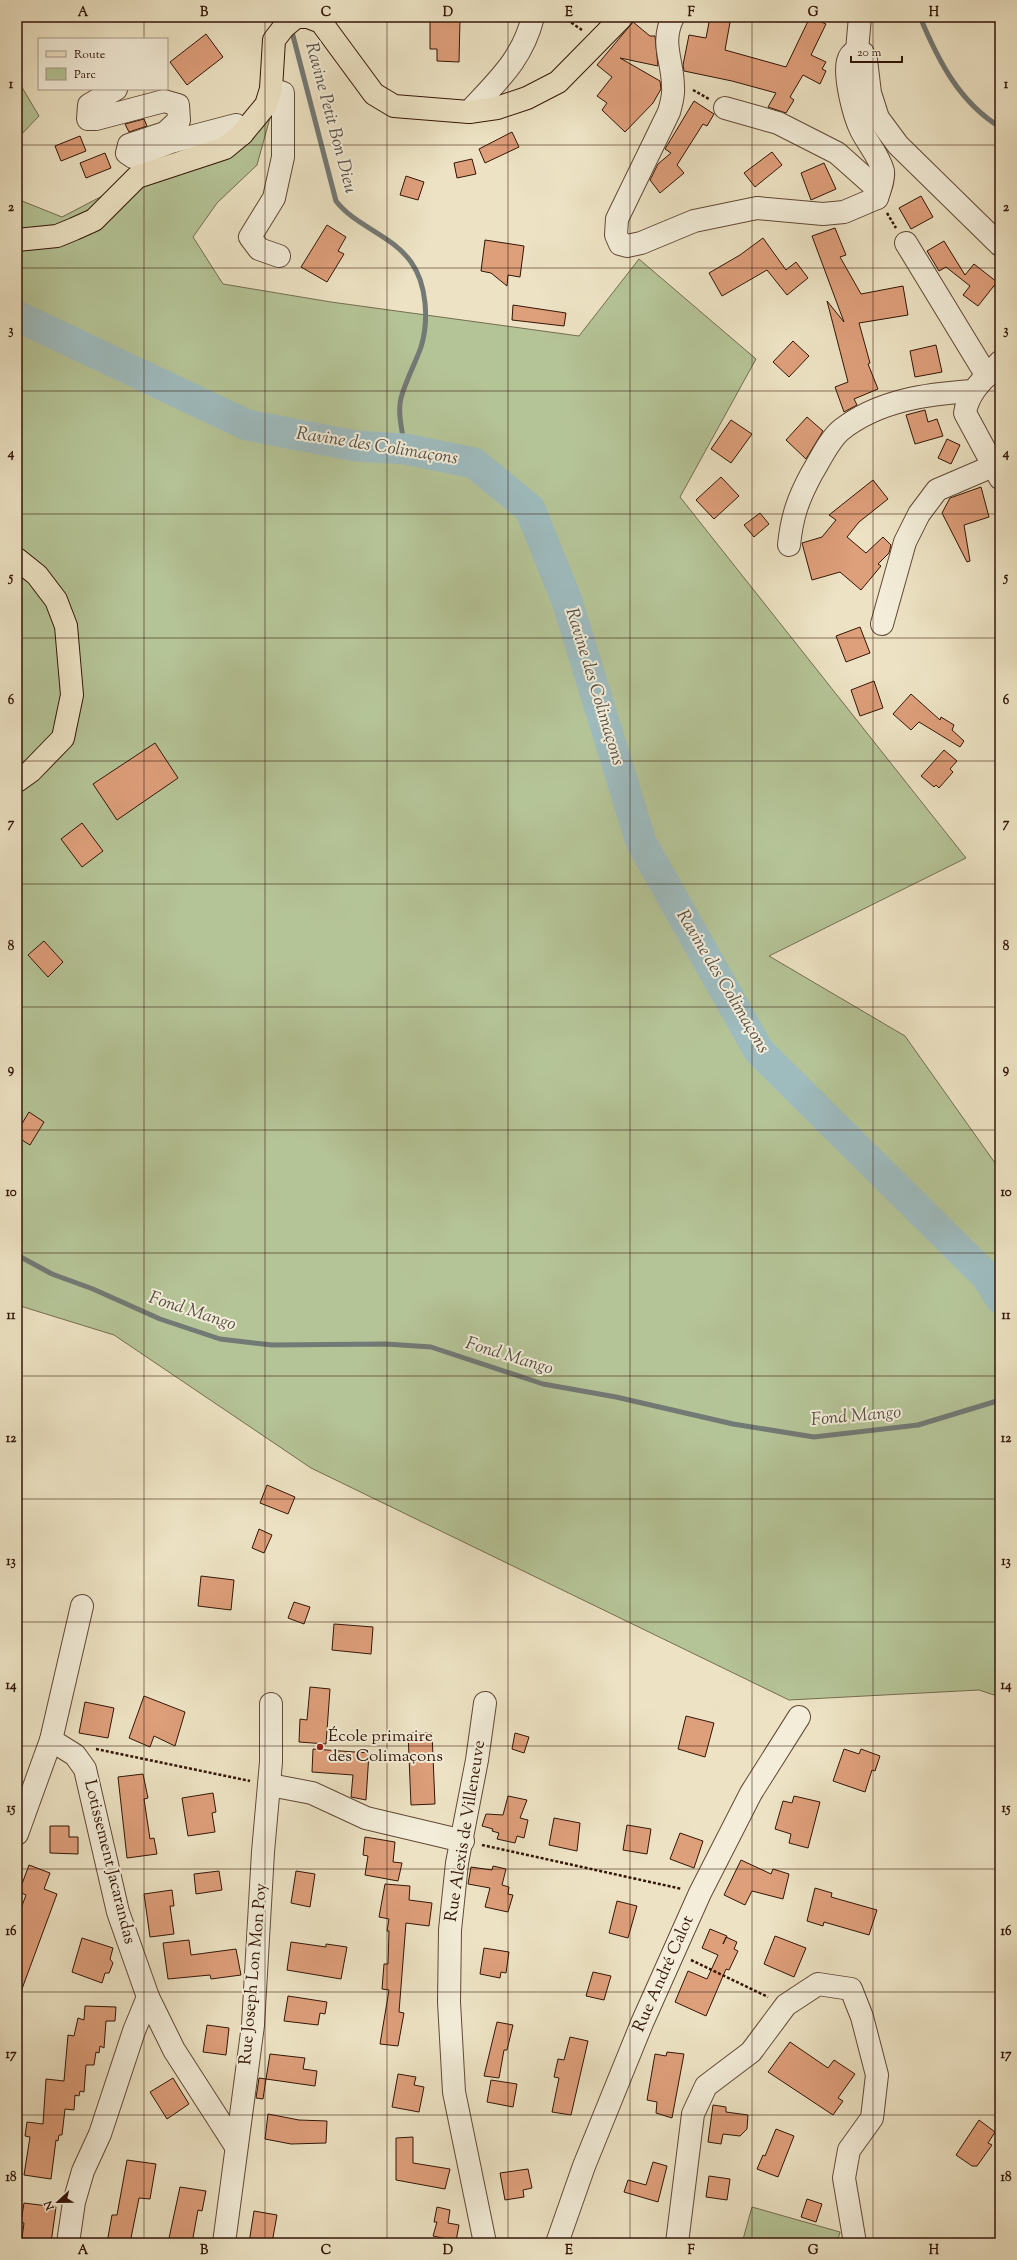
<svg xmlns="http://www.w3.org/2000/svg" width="1017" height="2260" font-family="'Sorts Mill Goudy',serif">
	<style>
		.green { fill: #b5c497; stroke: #746d4f }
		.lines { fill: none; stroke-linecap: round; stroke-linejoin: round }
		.stream { stroke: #737975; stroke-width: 5 }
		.river { stroke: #9ebbbe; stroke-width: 31 }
		.building { fill: #de9f7b; stroke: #331607 }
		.minor-casing { stroke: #624936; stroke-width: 24 }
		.major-casing { stroke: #331607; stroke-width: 24 }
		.path { stroke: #331607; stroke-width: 2.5; stroke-dasharray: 3 2; stroke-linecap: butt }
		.minor { stroke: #f3edd9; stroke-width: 22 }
		.major { stroke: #ede3c4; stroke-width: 22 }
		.grid { fill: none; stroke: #331607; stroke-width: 1; stroke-opacity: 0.55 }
		.poi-dot { fill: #8f2418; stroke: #f3edd9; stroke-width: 1.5 }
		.labels { text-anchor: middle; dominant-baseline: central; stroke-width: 4; stroke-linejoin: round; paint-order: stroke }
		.poi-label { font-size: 17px; fill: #331607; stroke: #f3edd9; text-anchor: start }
		.street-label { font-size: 17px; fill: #331607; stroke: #f3edd9 }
		.water-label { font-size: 18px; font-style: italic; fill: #585047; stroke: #f3edd9 }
		.neatline { fill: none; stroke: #331607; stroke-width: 1.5 }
		.grid-label { font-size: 13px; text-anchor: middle; font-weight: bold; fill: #331607 }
	</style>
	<rect width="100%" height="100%" fill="#ede3c4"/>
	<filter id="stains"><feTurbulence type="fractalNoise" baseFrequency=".005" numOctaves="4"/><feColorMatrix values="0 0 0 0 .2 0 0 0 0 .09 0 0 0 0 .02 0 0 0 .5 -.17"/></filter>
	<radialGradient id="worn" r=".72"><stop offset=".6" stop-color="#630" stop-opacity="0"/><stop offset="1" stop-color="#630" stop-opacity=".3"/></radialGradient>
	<g class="green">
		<polygon points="17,79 39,116 17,139"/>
		<polygon points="273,107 257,165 217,203 193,237 223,284 331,302 579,336 639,259 756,359 680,497 966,858 769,956 905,1036 1000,1170 1000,1697 979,1690 789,1700 311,1468 114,1335 17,1305 17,199 62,217"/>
		<polygon points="752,2207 840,2232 837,2243 742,2243"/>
	</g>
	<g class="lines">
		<g class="stream">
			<path d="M920 17C938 60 959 102 1000 127"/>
			<path d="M291 28 336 201C355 226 392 235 411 262 427 284 429 321 421 347 415 364 406 380 401 398 397 414 403 433 405 449"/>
			<polyline points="17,1255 52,1274 93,1289 160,1319 220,1339 272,1345 386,1344 431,1347 543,1384 616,1397 733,1424 814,1437 918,1425 997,1401 1000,1397"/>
		</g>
		<polyline class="river" points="17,316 247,425 356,446 405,449 474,463 530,509 567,601 641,842 759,1051 987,1277 1000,1298"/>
	</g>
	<g class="building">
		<polygon points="710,17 731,17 725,50 786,67 810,17 826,24 811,55 826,62 822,69 826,71 820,84 803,75 790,97 794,100 786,113 768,107 776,93 732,81 684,71 683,65 689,35 706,38"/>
		<polygon points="430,18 460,19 459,62 437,61 437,49 430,49"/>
		<polygon points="633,22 650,36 655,36 658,66 620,58 660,81 661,89 653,103 625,132 602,110 607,103 597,96 612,77 597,65"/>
		<polygon points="206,34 223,57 187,85 170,62"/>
		<polygon points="694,101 714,114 707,126 703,124 677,165 684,173 660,193 650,180 658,164 671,153 665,149"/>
		<polygon points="144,119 147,126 129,132 125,124"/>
		<polygon points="512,132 519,147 485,163 479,149"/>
		<polygon points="80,136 86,151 61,161 55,146"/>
		<polygon points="772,152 782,165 755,187 744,173"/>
		<polygon points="105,153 111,168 86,178 80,163"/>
		<polygon points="472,159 476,174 457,178 454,163"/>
		<polygon points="824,163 836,189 811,200 801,173"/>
		<polygon points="406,176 424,182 418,200 400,195"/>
		<polygon points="921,196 933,217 911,229 899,208"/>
		<polygon points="327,225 346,237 338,251 344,254 327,282 301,267"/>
		<polygon points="835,228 846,255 840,257 861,294 903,286 908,315 859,323 870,363 868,364 878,389 854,399 857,405 844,412 835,387 848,382 827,301 844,322 812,236"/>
		<polygon points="763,238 786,270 796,262 808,278 787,295 767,270 722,296 709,273 740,255"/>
		<polygon points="485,240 524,246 520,277 508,275 507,286 491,273 481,271"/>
		<polygon points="944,241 965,275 974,264 997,282 978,306 963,295 970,286 946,267 939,271 927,251"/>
		<polygon points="513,305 566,313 564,326 512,320"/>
		<polygon points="793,341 809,356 789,377 773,362"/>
		<polygon points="936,345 942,372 915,377 910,351"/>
		<polygon points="925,410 928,422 937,419 943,436 915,444 906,415"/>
		<polygon points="807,417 823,431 806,459 786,440"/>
		<polygon points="731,420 752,434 731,463 711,449"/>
		<polygon points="947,439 960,445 951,464 938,458"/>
		<polygon points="721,477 739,496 714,519 696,500"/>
		<polygon points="873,480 888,499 859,522 847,537 866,553 883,537 891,545 889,553 878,564 881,566 861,590 840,572 812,580 802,543 822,537 836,520 829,515"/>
		<polygon points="981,487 989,517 964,525 970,561 967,562 942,513 950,498"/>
		<polygon points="760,513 769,524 754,537 744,525"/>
		<polygon points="860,627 870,653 846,662 836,636"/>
		<polygon points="874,681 883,708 860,716 851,690"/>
		<polygon points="911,694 940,720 941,717 954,725 952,730 964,741 960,747 919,722 911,730 893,714"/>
		<polygon points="155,743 178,778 117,820 93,784"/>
		<polygon points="944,750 957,761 950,769 953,772 939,788 936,785 934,787 921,776"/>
		<polygon points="82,823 103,851 82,867 61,839"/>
		<polygon points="44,941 63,962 48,977 28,955"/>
		<polygon points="29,1112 44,1122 30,1145 17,1137 17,1132"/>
		<polygon points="267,1485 295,1497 288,1514 260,1503"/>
		<polygon points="259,1529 272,1535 264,1553 252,1548"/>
		<polygon points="201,1576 234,1580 231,1610 198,1606"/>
		<polygon points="294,1602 310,1607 304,1624 288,1618"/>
		<polygon points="334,1624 373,1627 371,1654 332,1650"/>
		<polygon points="310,1687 330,1689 326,1744 299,1742 300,1719 307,1720"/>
		<polygon points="144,1696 185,1712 175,1746 154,1736 150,1747 129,1738"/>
		<polygon points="85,1702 114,1708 108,1738 79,1733"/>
		<polygon points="686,1716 714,1723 705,1757 678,1749"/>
		<polygon points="408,1733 432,1733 435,1804 411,1805"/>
		<polygon points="515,1733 529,1737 524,1753 512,1749"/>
		<polygon points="313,1749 369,1753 366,1800 351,1797 353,1775 312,1772"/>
		<polygon points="844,1749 859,1754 861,1749 880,1756 875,1771 872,1770 865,1792 833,1781"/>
		<polygon points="143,1774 148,1798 144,1799 150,1839 154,1838 157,1854 127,1858 118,1777"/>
		<polygon points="213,1793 216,1812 212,1813 215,1832 188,1836 182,1798"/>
		<polygon points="508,1796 527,1800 520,1818 528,1820 524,1838 517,1836 515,1843 497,1839 499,1833 492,1831 493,1829 482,1826 486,1814 503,1815"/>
		<polygon points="794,1796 820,1802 808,1848 789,1843 791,1834 775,1829 783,1801 792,1803"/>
		<polygon points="554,1818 580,1823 577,1851 549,1845"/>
		<polygon points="627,1825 651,1829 647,1854 623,1850"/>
		<polygon points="50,1826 69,1826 69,1837 78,1837 78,1854 50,1853"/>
		<polygon points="680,1833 703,1841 694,1868 670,1859"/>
		<polygon points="365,1837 395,1842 393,1862 402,1863 398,1881 365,1875 368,1856 363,1855"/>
		<polygon points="741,1860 771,1874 773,1869 789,1874 783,1899 752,1891 745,1905 724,1895"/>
		<polygon points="29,1865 50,1873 44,1889 57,1894 19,1997 17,1997 17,1919 26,1895 19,1892"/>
		<polygon points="493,1866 506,1869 502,1885 509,1887 508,1894 513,1895 508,1912 485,1907 490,1888 468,1884 471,1867 492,1870"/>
		<polygon points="219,1871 222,1890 196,1894 194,1874"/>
		<polygon points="296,1871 315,1874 310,1907 291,1903"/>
		<polygon points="385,1884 410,1886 409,1900 432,1903 429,1926 406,1923 399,2012 404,2013 398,2046 380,2044 389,1990 382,1989 384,1964 388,1964 389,1931 387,1931 389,1919 379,1917"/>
		<polygon points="815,1888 832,1893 831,1897 877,1910 869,1935 824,1922 823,1926 807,1921"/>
		<polygon points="172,1890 174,1906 170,1906 174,1934 150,1937 144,1894"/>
		<polygon points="617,1901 637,1906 628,1938 609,1933"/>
		<polygon points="710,1929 727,1936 723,1944 726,1937 737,1942 734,1949 738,1951 729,1970 726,1969 706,2016 675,2002 688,1971 707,1979 718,1955 702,1948"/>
		<polygon points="775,1936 806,1948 794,1977 764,1964"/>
		<polygon points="82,1938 113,1948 110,1959 113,1963 109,1973 105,1973 102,1983 72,1972"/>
		<polygon points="189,1940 191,1955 236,1949 241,1975 211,1979 210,1975 168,1979 163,1943"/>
		<polygon points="291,1942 326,1947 326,1944 347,1947 341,1979 287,1970"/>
		<polygon points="484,1948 509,1952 506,1973 501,1972 500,1978 480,1974"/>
		<polygon points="593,1972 611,1976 604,2000 586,1996"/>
		<polygon points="288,1996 327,2002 325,2014 320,2013 318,2025 284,2021"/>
		<polygon points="85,2006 116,2007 115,2021 106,2021 104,2048 100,2046 99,2053 96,2052 94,2065 86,2065 84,2092 80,2091 79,2096 75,2095 74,2110 65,2109 62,2135 59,2135 58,2141 56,2140 51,2179 24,2175 30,2137 25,2136 27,2122 43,2124 46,2079 64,2081 68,2035 74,2036 78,2018 84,2020"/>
		<polygon points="497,2022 513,2025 507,2050 504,2050 499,2078 484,2076"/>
		<polygon points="207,2025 229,2028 226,2055 203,2052"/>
		<polygon points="570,2037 588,2041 571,2115 552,2112 559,2078 554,2077 558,2059 564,2060"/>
		<polygon points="790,2042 828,2068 834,2060 855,2074 838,2098 843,2101 833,2115 768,2072"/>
		<polygon points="667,2052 684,2054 672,2118 656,2113 657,2102 647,2100 655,2054 666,2056"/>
		<polygon points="270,2054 305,2058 303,2069 317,2071 315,2086 266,2079"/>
		<polygon points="398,2074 416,2077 414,2085 424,2087 419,2112 392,2107"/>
		<polygon points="173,2078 189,2104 167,2119 150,2092"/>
		<polygon points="259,2078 266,2079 263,2099 256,2098"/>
		<polygon points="491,2080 517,2084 513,2107 487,2102"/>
		<polygon points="713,2105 726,2107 726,2112 748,2115 747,2129 740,2136 723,2134 721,2144 708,2142"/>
		<polygon points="268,2114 299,2120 327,2121 326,2143 291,2144 265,2139"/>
		<polygon points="979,2120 995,2132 988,2143 992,2145 977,2166 972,2166 956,2155"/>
		<polygon points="776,2129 794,2136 778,2177 757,2169 763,2155 765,2156"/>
		<polygon points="413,2137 413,2163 450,2169 445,2189 396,2180 396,2138"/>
		<polygon points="127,2160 156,2164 150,2199 139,2198 130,2243 107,2243 112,2215 117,2215"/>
		<polygon points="653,2162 667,2166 658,2202 624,2192 628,2180 646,2185"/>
		<polygon points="528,2169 532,2188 523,2190 524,2197 505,2200 500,2173"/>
		<polygon points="709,2176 730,2179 727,2200 706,2197"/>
		<polygon points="180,2187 206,2191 202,2211 198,2210 192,2243 168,2243"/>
		<polygon points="807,2199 822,2204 816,2222 801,2217"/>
		<polygon points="24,2203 56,2207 51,2243 22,2238 24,2223 21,2222"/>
		<polygon points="437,2207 450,2210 448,2223 459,2225 456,2241 433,2236 437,2222 434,2222"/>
		<polygon points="254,2211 277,2215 272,2243 249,2243"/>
	</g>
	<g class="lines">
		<defs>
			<g id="minor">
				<path d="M673 17C660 44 673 60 673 87 674 96 671 104 669 112L617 219 616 235 620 244 627 246 641 243 694 221 757 208 823 214 844 212 877 198C880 189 884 180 883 171 879 156 868 144 861 130 854 116 844 77 848 61 849 56 852 53 857 50L860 17"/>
				<polyline points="857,50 863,53 866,60 870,93 878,118 898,145 1000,245"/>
				<polyline points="116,89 89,105 88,119 96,119 164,101 178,105 179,120 165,133 129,145 127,153 133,157 171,142 236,125 242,134"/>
				<polyline points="271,89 283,93 283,157 274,198 250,237 259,249 279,256"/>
				<polyline points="725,108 778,123 837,153 873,185 877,198"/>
				<path d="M469 112C498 80 522 60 533 17"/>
				<polyline points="906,243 987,376"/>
				<path d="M1000 362C986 377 968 391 965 413L1000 478"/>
				<path d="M789 545C792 516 798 499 812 473 820 460 829 440 841 430 879 400 927 394 973 391"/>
				<polyline points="882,624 905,542 919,514 937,490 993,466"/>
				<polyline points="51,1740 75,1755 85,1769 118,1912 148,1997 174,2050 235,2145"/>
				<polyline points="270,1785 312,1793 366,1818 463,1841"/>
				<polyline points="17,1834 51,1740 82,1606"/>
				<polyline points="68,2243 74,2202 83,2171 100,2134 134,2031 148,1997"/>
				<polyline points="224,2243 253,2025 263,1852 271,1762 271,1704"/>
				<polyline points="485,2243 454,2092 449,2002 450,1930 457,1863 477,1760 485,1703"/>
				<polyline points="557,2243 584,2166 642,2023 700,1893 751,1793 799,1717"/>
				<polyline points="677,2243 693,2114 706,2086 751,2052 786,2005 818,1984 851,1989 862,2017 877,2075 872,2118 849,2150 844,2178 855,2243"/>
			</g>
			<g id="major">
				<polyline points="17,240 57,236 74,229 94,220 137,177 225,148 242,134 266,105 271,89 274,40 284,27 296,17 308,17 321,22 374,94 394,106 469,112 497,108 527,98 558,82 622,17"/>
				<polyline points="17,559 37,575 56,600 66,626 72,695 63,738 31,771 17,781"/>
			</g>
		</defs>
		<use href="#minor" class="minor-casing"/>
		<use href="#major" class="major-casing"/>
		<g class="path">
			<polyline points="563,17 582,30"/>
			<polyline points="693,90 709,99"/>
			<polyline points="887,213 896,228"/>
			<polyline points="96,1749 250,1781"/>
			<polyline points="482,1845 682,1889"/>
			<polyline points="691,1960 768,1997"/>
		</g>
		<use href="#minor" class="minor"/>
		<use href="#major" class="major"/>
	</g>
	<path class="grid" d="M144 17V39M265 17V2243M387 17V2243M508 17V2243M630 17V2243M752 17V2243M873 17V2243M144 89V2243M17 145H1000M17 268H1000M17 391H1000M17 514H1000M17 638H1000M17 761H1000M17 884H1000M17 1007H1000M17 1130H1000M17 1253H1000M17 1376H1000M17 1499H1000M17 1622H1000M17 1746H1000M17 1869H1000M17 1992H1000M17 2115H1000"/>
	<circle class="poi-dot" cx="320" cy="1747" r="4"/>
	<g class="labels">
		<g class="poi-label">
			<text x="328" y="1737">École primaire<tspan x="328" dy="20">des Colimaçons</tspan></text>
		</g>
		<g class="street-label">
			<text transform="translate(466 1831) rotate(-81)">Rue Alexis de Villeneuve</text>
			<text transform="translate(109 1862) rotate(76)">Lotissement Jacarandas</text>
			<text transform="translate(254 1974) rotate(-85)">Rue Joseph Lon Mon Poy</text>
			<text transform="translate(664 1974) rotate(-66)">Rue André Calot</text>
		</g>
		<g class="water-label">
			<text transform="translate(330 118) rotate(75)">Ravine Petit Bon Dieu</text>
			<text transform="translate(377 447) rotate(9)">Ravine des Colimaçons</text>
			<text transform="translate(594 687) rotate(73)">Ravine des Colimaçons</text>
			<text transform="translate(722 982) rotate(59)">Ravine des Colimaçons</text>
			<text transform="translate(192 1312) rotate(18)">Fond Mango</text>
			<text transform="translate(509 1357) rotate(17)">Fond Mango</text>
			<text transform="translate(856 1417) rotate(-5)">Fond Mango</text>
		</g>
	</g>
	<rect width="1017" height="2260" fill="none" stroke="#ede3c4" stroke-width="44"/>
	<rect x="38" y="38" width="130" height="52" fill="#f3edd9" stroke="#a69785"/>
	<rect x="46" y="51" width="20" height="6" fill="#ede3c4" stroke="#a69785"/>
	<text x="74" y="58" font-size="12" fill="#331607">Route</text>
	<rect x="46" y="68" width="20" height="12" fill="#b5c497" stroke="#a69785"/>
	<text x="74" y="78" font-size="12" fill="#331607">Parc</text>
	<g transform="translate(58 2202) rotate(248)" stroke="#f3edd9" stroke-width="3" paint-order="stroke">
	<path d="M0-3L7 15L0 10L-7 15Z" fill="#331607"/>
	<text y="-6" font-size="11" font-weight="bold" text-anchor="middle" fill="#331607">N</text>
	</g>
	<path d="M851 56v6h51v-6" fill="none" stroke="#331607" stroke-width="2"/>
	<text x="857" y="56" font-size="12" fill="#331607" stroke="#f3edd9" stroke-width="3" paint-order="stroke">20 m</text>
	<rect x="22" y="22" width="973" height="2216" class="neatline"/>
	<g class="grid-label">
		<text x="83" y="16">A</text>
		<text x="204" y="16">B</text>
		<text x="326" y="16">C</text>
		<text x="448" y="16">D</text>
		<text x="569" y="16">E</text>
		<text x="691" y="16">F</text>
		<text x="813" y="16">G</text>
		<text x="934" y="16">H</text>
		<text x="11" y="88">1</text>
		<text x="1006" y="88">1</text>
		<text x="11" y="211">2</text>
		<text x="1006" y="211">2</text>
		<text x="11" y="334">3</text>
		<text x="1006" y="334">3</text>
		<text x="11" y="457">4</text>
		<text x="1006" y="457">4</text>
		<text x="11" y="581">5</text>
		<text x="1006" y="581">5</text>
		<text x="11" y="704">6</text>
		<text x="1006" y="704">6</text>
		<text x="11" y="827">7</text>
		<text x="1006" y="827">7</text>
		<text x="11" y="950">8</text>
		<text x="1006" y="950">8</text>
		<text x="11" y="1073">9</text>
		<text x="1006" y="1073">9</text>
		<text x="11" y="1196">10</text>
		<text x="1006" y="1196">10</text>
		<text x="11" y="1319">11</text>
		<text x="1006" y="1319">11</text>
		<text x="11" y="1442">12</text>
		<text x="1006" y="1442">12</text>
		<text x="11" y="1565">13</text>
		<text x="1006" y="1565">13</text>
		<text x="11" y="1689">14</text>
		<text x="1006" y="1689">14</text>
		<text x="11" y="1812">15</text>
		<text x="1006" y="1812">15</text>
		<text x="11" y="1935">16</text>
		<text x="1006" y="1935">16</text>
		<text x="11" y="2058">17</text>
		<text x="1006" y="2058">17</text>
		<text x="11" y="2181">18</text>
		<text x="1006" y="2181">18</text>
		<text x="83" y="2254">A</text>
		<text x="204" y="2254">B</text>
		<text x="326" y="2254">C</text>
		<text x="448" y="2254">D</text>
		<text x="569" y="2254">E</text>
		<text x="691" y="2254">F</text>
		<text x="813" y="2254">G</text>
		<text x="934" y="2254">H</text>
	</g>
	<rect width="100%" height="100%" filter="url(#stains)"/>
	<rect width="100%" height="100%" fill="url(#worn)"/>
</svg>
